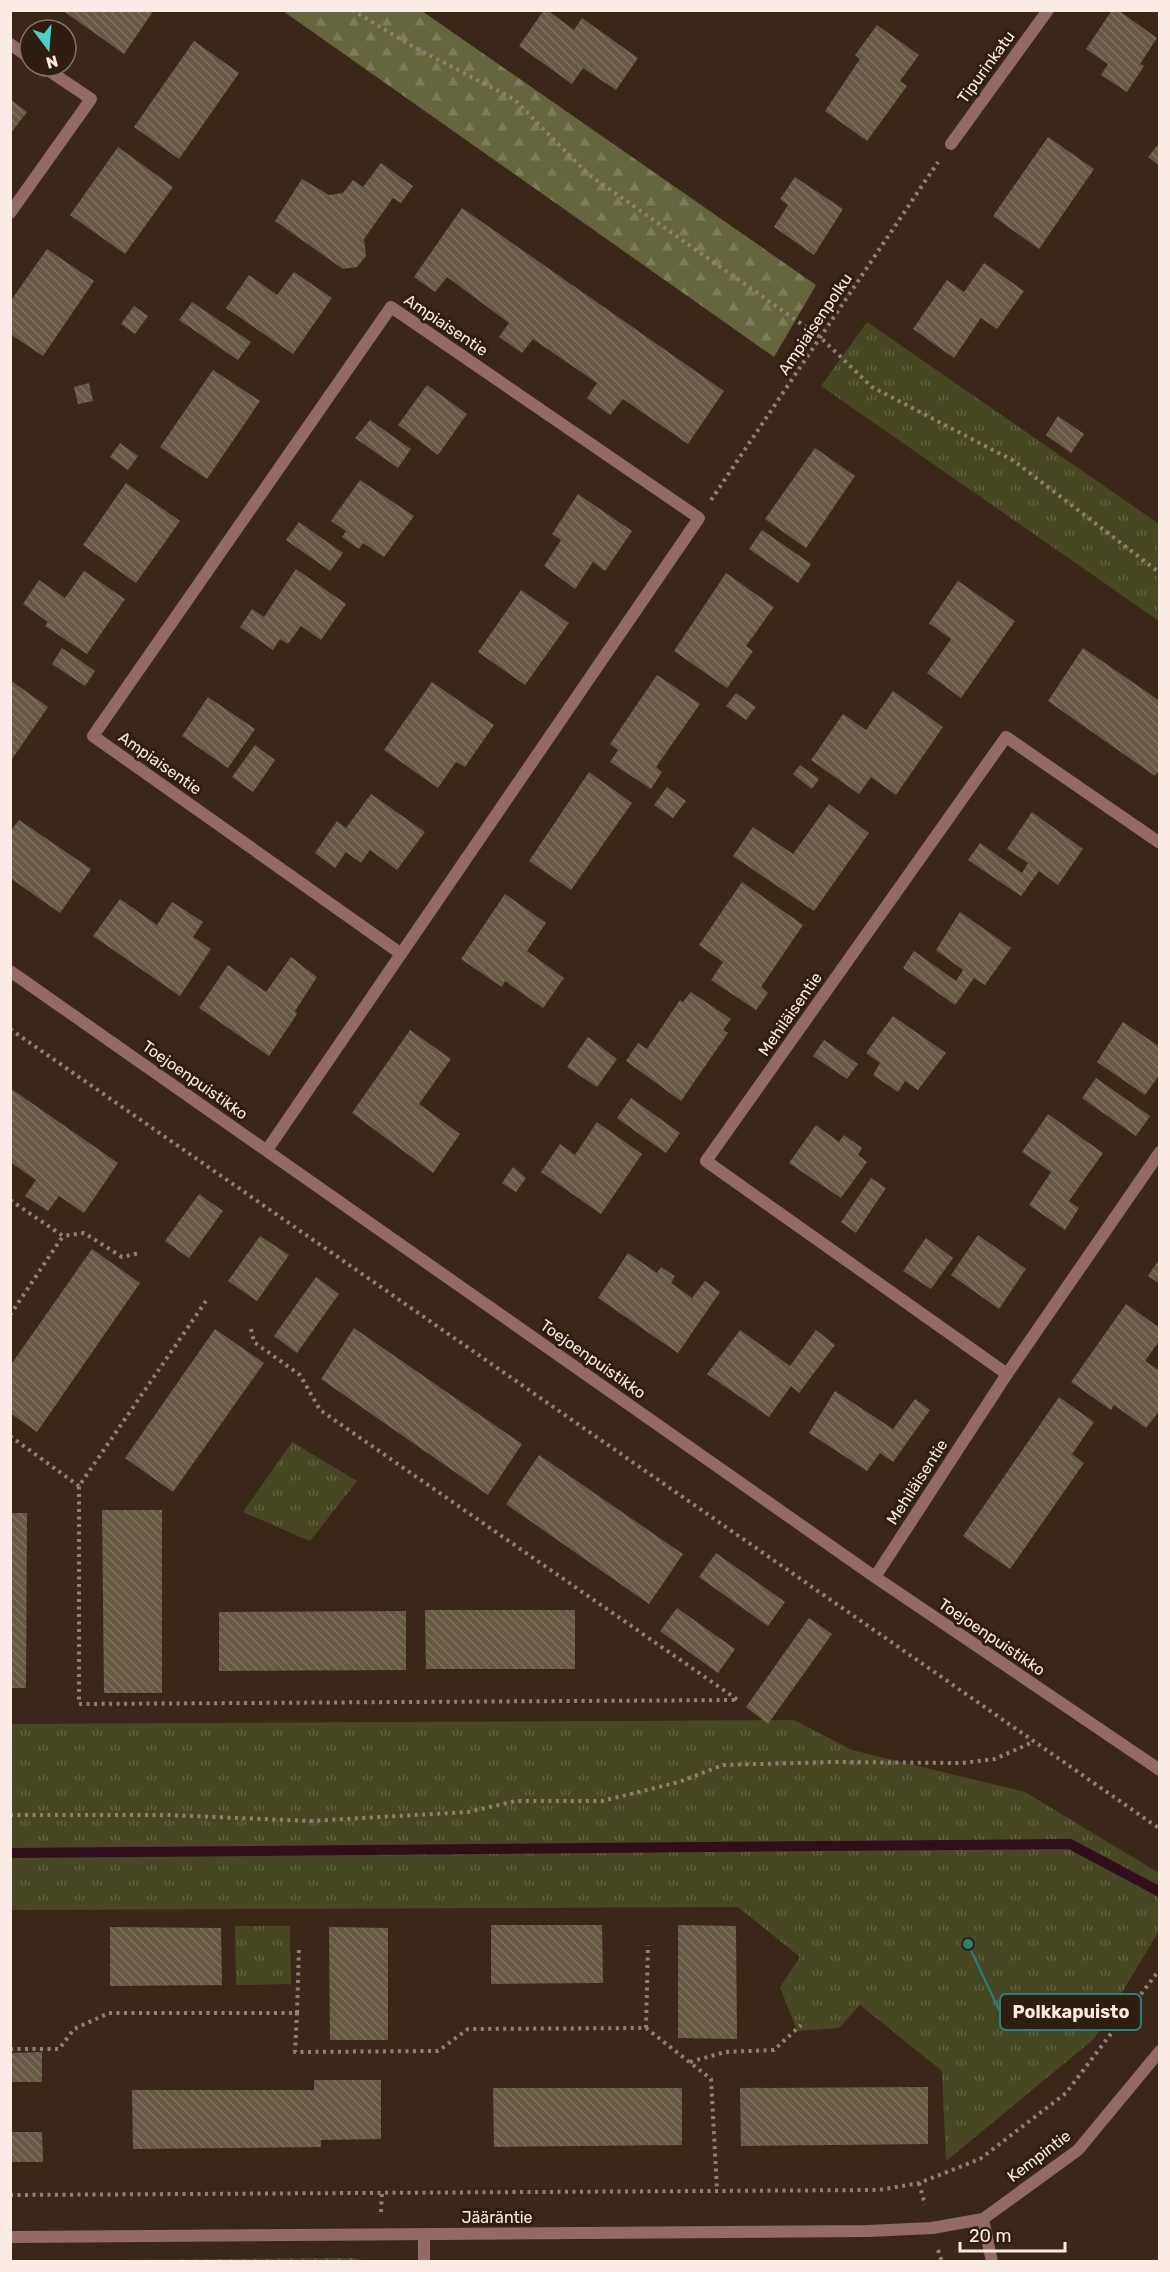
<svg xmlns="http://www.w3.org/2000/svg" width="1170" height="2272" font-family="Rubik,sans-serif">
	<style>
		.grass { fill: url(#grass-dots) }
		.forest { fill: url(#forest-firs) }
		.park { fill: url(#park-tufts) }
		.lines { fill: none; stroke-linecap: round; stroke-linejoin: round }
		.stream { stroke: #300e1c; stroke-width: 10 }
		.building { fill: url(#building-back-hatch) }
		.path { stroke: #917f74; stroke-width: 4; stroke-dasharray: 3 4.5; stroke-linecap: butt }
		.minor { stroke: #936a66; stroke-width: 12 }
		.labels { text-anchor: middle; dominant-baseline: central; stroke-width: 6; stroke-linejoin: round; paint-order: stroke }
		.street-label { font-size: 16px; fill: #faece4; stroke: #301d11 }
		.leader { fill: none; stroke: #26827a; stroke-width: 2 }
		.callout-dot { fill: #26827a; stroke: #301d11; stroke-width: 2 }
		.callout { fill: #301d11; stroke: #26827a; stroke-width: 2 }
		.callout-label { font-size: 18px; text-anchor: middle; font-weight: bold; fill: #faece4 }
	</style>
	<defs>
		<pattern id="grass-dots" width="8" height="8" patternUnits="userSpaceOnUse" patternTransform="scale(1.5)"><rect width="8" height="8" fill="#474724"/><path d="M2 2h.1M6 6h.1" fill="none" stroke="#626244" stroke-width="1.8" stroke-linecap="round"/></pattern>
		<pattern id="forest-firs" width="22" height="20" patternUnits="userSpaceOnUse" patternTransform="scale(1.5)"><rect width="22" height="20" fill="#65663e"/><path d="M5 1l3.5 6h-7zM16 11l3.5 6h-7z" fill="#7c7c5a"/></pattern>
		<pattern id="park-tufts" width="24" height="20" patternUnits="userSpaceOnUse" patternTransform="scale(1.5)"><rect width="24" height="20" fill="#474724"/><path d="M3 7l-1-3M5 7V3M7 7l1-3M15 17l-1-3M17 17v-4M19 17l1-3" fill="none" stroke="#626244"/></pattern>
		<pattern id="building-back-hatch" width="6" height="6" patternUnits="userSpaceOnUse" patternTransform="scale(1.5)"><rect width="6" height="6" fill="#665943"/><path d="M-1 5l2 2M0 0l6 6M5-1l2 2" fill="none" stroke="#7d715e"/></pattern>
	</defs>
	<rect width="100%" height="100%" fill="#3b271a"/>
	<polygon class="grass" points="354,2258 367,2261 10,2261 11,2261"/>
	<polygon class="forest" points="283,11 422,11 816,285 774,357"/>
	<g class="park">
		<polygon points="867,322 1159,524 1159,621 821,386"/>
		<polygon points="292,1442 357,1481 310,1541 243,1512"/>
		<polygon points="794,1720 852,1750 1025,1792 1159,1873 1159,1931 1094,2039 946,2161 942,2071 860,2005 839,2028 797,2031 780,1987 800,1957 738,1907 11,1910 10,1724"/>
		<polygon points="235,1926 290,1926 291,1984 236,1985"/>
	</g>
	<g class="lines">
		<polyline class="stream" points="10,1853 1070,1844 1160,1892"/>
	</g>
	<g class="building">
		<polygon points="62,10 154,10 124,54"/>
		<polygon points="544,10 547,10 574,30 582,18 638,58 616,90 583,68 572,84 519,46"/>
		<polygon points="1112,10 1118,10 1157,38 1140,64 1144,66 1127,92 1101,75 1108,64 1086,49"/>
		<polygon points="877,25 919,55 900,81 907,86 867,141 825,111 860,59 855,55"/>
		<polygon points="194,41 239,73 179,159 134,127"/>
		<polygon points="10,99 27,112 10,134"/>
		<polygon points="1048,137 1094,169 1039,249 993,216"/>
		<polygon points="1160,142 1160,166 1148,157"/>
		<polygon points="118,147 173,187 125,254 70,215"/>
		<polygon points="381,163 413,186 401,203 393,198 364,239 366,256 357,267 343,269 275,221 302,179 329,195 343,193 353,180 363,187"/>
		<polygon points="795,177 843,209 814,255 774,227 788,205 780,199"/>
		<polygon points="462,208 724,391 688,444 623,399 610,415 587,398 597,383 533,339 522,353 499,337 509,323 447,277 435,292 414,277"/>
		<polygon points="47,249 94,281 43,356 10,334 10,302"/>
		<polygon points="984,263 1024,291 997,329 981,318 954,358 913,329 947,280 964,292"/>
		<polygon points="294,272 332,298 293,354 226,308 249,275 277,295"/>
		<polygon points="192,302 251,342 238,360 179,320"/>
		<polygon points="134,306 148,316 135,334 121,324"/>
		<polygon points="213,370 260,401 207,479 160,447"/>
		<polygon points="89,383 93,401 78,404 74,387"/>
		<polygon points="427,385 467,414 438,455 398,425"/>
		<polygon points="1058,416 1084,434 1071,453 1046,435"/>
		<polygon points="370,420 411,449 398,468 355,438"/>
		<polygon points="120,443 138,456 128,470 110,457"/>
		<polygon points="815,448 855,476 806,548 765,519"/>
		<polygon points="360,480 414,516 384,557 363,543 359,549 342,537 346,531 331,521"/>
		<polygon points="126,483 180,521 136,583 83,545"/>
		<polygon points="578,494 632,531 605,571 593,562 575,589 544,566 561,540 552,534"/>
		<polygon points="299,522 343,553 330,571 286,540"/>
		<polygon points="762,530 811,564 798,583 749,549"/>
		<polygon points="296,569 346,604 321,640 301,626 288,644 280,639 273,650 240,627 252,609 264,617"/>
		<polygon points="84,571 125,599 87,654 45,626 48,622 23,604 39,580 65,598"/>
		<polygon points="726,573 774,607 746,646 753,651 727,688 674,651"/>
		<polygon points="958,581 1015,621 961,698 927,673 951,639 929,623"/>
		<polygon points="521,590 569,623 525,685 478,652"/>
		<polygon points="62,648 95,671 85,686 52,664"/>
		<polygon points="1083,648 1160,701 1160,769 1155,776 1048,701"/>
		<polygon points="657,675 700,704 656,767 662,772 651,789 610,762 618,750 610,744"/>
		<polygon points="10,680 48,707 10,762"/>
		<polygon points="432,682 494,725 465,767 456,762 438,788 384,750"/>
		<polygon points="893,691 943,727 896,795 871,777 859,794 811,760 843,714 866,730"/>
		<polygon points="736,693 756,707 746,720 726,706"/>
		<polygon points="208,697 255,729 228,768 182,736"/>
		<polygon points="255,745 275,760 253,792 232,777"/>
		<polygon points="800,765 819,779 812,789 793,774"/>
		<polygon points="589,772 632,803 571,890 529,861"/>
		<polygon points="667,787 686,801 673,818 654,805"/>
		<polygon points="371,794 425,832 397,870 370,850 361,863 346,852 335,868 315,853 337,821 346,828"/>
		<polygon points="829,804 869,833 814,911 733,856 753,827 793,854"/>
		<polygon points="1032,812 1083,849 1058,885 1039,871 1021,896 968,860 980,843 1022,873 1028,863 1007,849"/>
		<polygon points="19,820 91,869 60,913 10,878 10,832"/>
		<polygon points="742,882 803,925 761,987 768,993 756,1010 711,980 723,962 699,945"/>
		<polygon points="505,894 546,923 527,951 564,978 543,1008 505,981 502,987 461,959"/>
		<polygon points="120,899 157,925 172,902 203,922 193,937 211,949 180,996 93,936"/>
		<polygon points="960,912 1011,948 985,985 974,978 955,1005 903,968 914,951 956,981 963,970 936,950"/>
		<polygon points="291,957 317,977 295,1011 297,1014 269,1056 199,1008 228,965 266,992"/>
		<polygon points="691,992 731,1019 723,1030 728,1033 681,1101 626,1061 638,1043 647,1049 680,1000 683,1002"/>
		<polygon points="893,1016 946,1053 918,1090 905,1081 898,1092 873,1075 880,1063 866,1053"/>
		<polygon points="1123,1022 1160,1047 1160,1074 1145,1095 1097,1062"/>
		<polygon points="410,1030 451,1059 419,1104 460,1134 433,1173 352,1113"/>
		<polygon points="588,1037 617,1059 597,1087 567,1067"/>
		<polygon points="824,1040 858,1064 847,1079 813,1056"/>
		<polygon points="1096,1078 1150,1116 1136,1136 1082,1098"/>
		<polygon points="10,1088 118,1163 84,1213 59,1196 48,1211 25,1196 36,1180 10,1162"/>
		<polygon points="631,1098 680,1133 666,1153 617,1118"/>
		<polygon points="1048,1114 1103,1153 1069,1201 1079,1208 1065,1230 1029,1205 1051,1172 1022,1152"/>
		<polygon points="597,1122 642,1154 601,1214 541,1172 560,1144 575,1155"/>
		<polygon points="816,1125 839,1142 844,1135 862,1148 858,1155 867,1162 841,1198 789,1163"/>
		<polygon points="513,1167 526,1178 516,1192 502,1183"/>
		<polygon points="871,1178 886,1188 856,1233 841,1222"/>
		<polygon points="199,1194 223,1211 189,1258 165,1241"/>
		<polygon points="978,1235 1026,1269 999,1309 951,1275"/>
		<polygon points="260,1236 289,1255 257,1301 228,1281"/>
		<polygon points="926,1238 953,1258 931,1289 903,1271"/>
		<polygon points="92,1249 140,1283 37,1432 10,1413 10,1366"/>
		<polygon points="628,1253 657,1273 661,1267 675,1276 671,1283 692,1298 705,1281 720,1292 678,1353 598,1298"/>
		<polygon points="1160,1258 1160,1284 1148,1276"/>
		<polygon points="316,1277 339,1294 297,1353 274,1336"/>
		<polygon points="1126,1304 1160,1328 1160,1340 1145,1361 1160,1371 1160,1410 1146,1428 1114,1405 1111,1410 1071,1382"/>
		<polygon points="354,1328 522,1444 488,1495 321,1379"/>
		<polygon points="215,1329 264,1363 173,1492 125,1458"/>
		<polygon points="740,1330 790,1366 816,1330 835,1345 799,1393 791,1386 769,1417 707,1374"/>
		<polygon points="835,1391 893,1429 915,1399 930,1410 893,1462 880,1453 867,1471 809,1433"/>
		<polygon points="1059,1397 1094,1422 1072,1454 1084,1463 1010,1569 963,1536"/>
		<polygon points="539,1455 683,1554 649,1604 506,1504"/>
		<polygon points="102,1510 162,1510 162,1693 104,1693"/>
		<polygon points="10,1513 27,1513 26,1688 10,1688"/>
		<polygon points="716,1553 785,1602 768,1626 699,1577"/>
		<polygon points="677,1608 735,1649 718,1673 660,1631"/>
		<polygon points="425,1610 575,1610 575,1669 426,1669"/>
		<polygon points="406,1611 406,1670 219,1671 219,1612"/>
		<polygon points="809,1618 832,1634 768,1724 746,1707"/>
		<polygon points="491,1925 602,1925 603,1983 491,1984"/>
		<polygon points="678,1925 736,1926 737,2039 678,2038"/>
		<polygon points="110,1927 221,1928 222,1985 110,1986"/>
		<polygon points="329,1927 388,1928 388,2040 330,2040"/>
		<polygon points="42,2052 42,2082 10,2082 10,2053"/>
		<polygon points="314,2080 381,2080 381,2139 321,2140 321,2147 133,2149 132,2090 314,2090"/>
		<polygon points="928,2087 928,2144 741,2146 740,2088"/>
		<polygon points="493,2088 682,2088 682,2145 494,2147"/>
		<polygon points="10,2132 42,2132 43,2162 10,2162"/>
	</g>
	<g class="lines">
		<g class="path">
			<polyline points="352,10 412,46 514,99 588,174 820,337 872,387 1014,461 1160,573"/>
			<polyline points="711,500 938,162"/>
			<polyline points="10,1029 1160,1829"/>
			<polyline points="10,1200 63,1236 84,1233 122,1257 139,1253"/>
			<polyline points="206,1301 79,1486 79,1704 738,1700 320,1410 300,1375 254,1342 250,1325"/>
			<polyline points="10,1315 63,1236"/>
			<polyline points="10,1436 79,1486"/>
			<polyline points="10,1815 168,1815 310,1821 468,1812 516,1801 602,1801 679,1782 723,1765 831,1762 962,1763 995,1759 1033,1742"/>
			<polyline points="297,2013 299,1947"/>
			<polyline points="646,2028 648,1945"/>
			<polyline points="10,2049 59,2049 74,2029 109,2013 297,2013 295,2052 438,2051 468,2029 646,2028 711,2079 717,2190"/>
			<polyline points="690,2062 725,2052 774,2050 801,2025"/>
			<polyline points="919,2183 925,2205"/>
			<polyline points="10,2195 879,2190 919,2183 980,2159 1066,2093 1160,1969"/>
			<polyline points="381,2212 382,2192"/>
			<polyline points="938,2250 942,2262"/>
		</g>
		<g class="minor">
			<polyline points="10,44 30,58"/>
			<polyline points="951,144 1048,10"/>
			<polyline points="10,213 91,99 42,66"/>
			<polyline points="10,971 875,1577 1160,1770"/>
			<polyline points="267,1150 699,518 391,307 93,736 400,953"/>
			<polyline points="1007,1374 706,1161 1006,737 1160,843"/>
			<polyline points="875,1577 1007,1374 1160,1152"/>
			<polyline points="983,2219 992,2262"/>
			<polyline points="424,2234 424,2262"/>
			<polyline points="10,2237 868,2231 932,2228 983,2219 1078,2150 1160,2051"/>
		</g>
	</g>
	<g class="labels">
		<g class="street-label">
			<text transform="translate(986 67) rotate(-54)">Tipurinkatu</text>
			<text transform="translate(815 324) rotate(-56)">Ampiaisenpolku</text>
			<text transform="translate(446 325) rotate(34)">Ampiaisentie</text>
			<text transform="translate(160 763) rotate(35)">Ampiaisentie</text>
			<text transform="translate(790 1014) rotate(-55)">Mehiläisentie</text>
			<text transform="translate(195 1080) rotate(35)">Toejoenpuistikko</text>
			<text transform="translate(593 1359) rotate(35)">Toejoenpuistikko</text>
			<text transform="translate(917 1482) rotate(-57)">Mehiläisentie</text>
			<text transform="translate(992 1637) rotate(34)">Toejoenpuistikko</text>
			<text transform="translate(1039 2156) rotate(-37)">Kempintie</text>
			<text x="497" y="2217">Jääräntie</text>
		</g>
	</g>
	<path class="leader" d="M968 1944L1000 2012"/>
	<circle class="callout-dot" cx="968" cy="1944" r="6"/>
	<rect class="callout" x="1000" y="1994" width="141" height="36" rx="6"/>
	<g class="callout-label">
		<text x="1071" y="2018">Polkkapuisto</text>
	</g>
	<rect width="1170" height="2272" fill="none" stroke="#faece4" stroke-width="24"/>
	<g transform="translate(48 48) rotate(164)"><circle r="28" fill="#301d11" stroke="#817065" stroke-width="1.5"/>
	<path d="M0-4.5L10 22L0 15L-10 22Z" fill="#53cdca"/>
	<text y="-9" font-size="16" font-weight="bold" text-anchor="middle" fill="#faece4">N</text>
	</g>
	<path d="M960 2242v9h105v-9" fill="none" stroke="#faece4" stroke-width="3"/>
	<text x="969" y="2242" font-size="18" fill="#faece4" stroke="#301d11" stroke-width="4.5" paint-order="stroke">20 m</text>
</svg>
